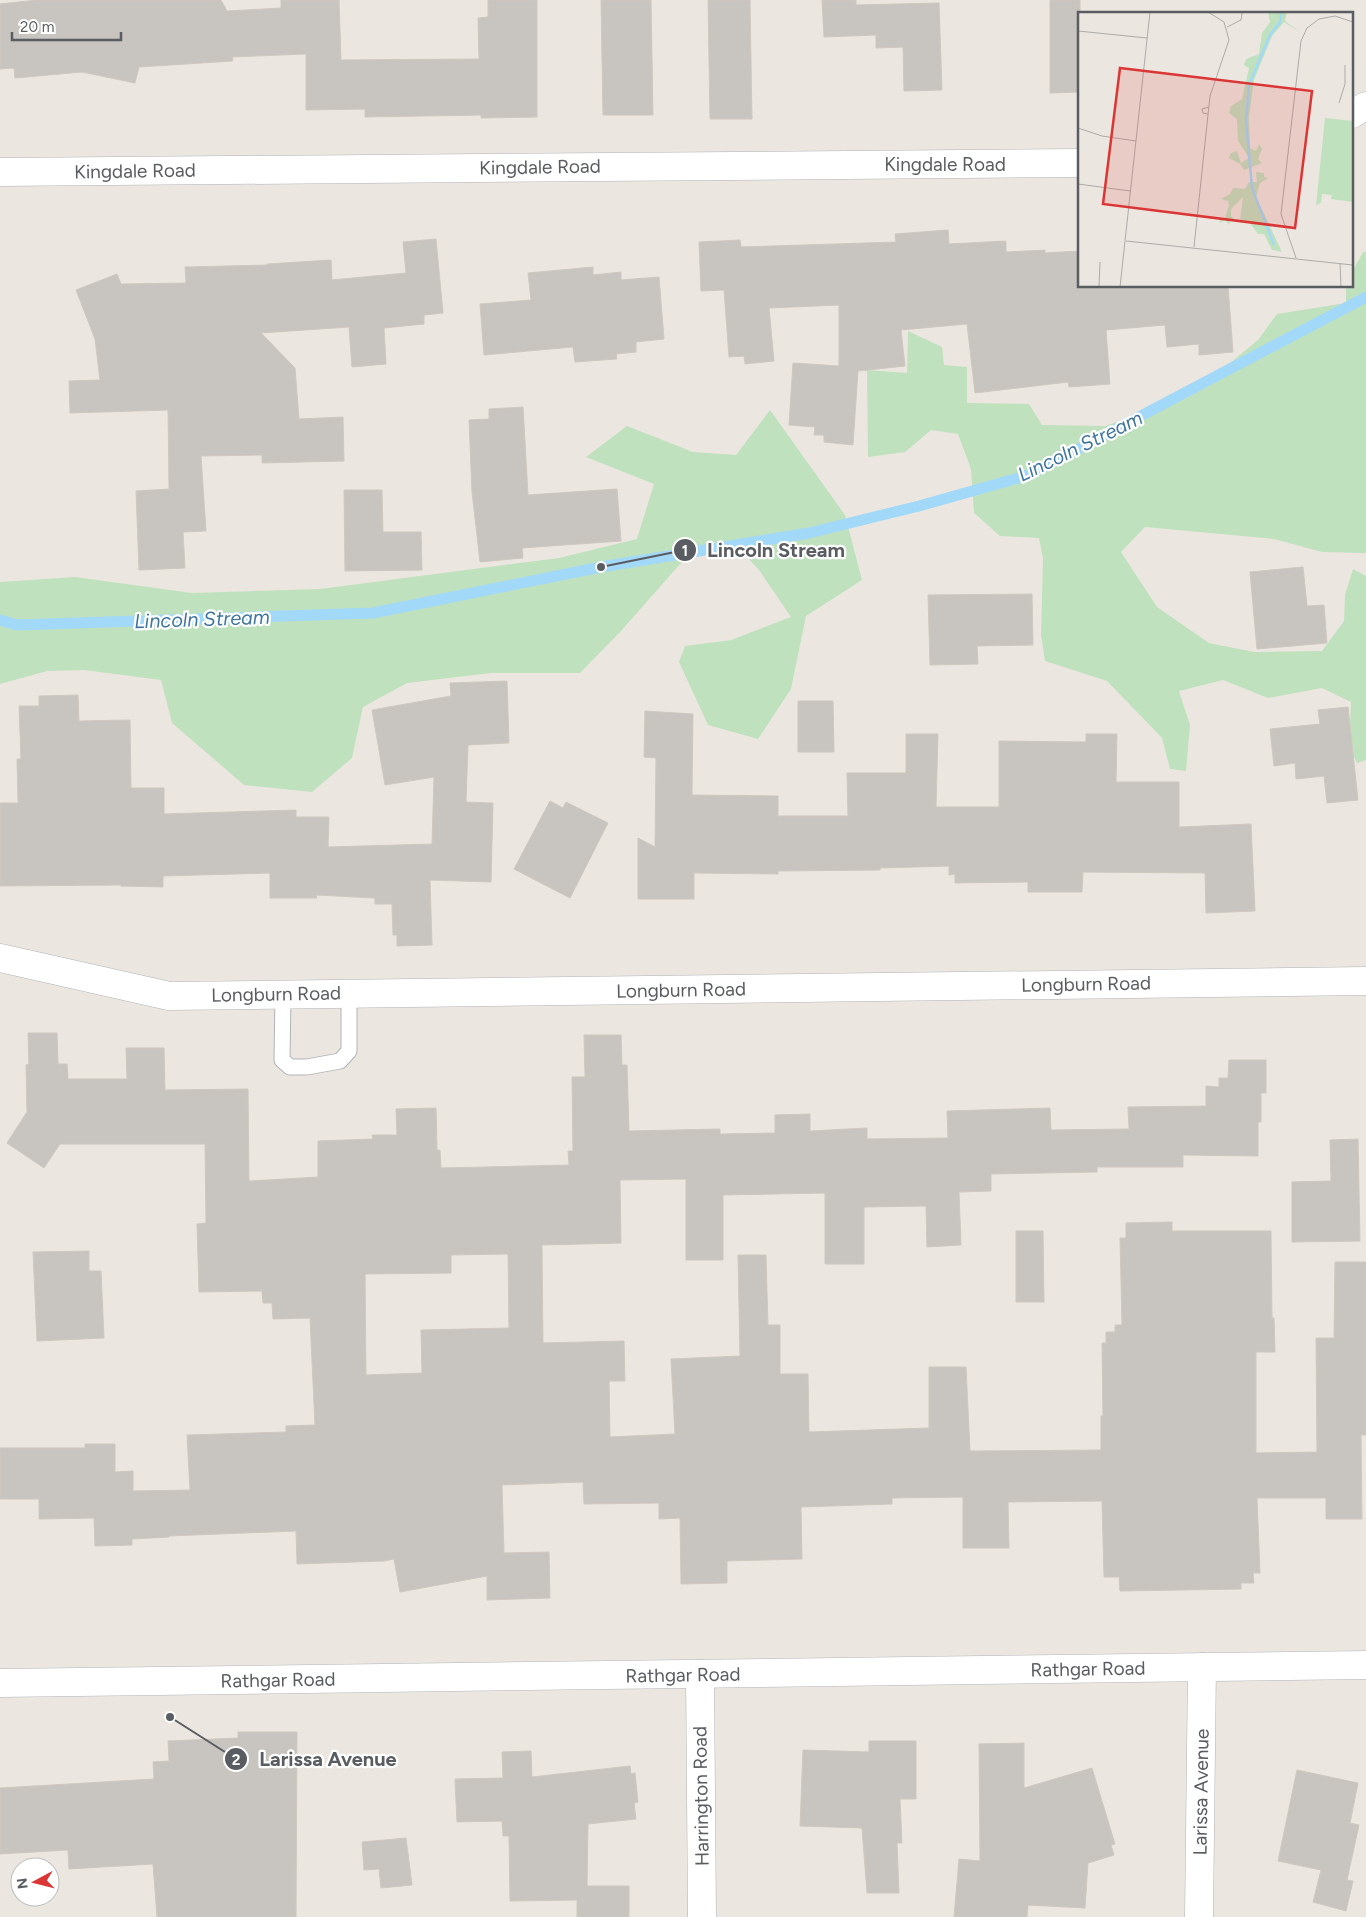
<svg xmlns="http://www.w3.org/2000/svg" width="1366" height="1917" font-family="Figtree,sans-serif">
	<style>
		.green { fill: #c0e1be }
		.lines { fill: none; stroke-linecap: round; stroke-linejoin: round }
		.stream { stroke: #a3d9f8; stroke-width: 11 }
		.building { fill: #c8c4bf; stroke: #cfc8bf; fill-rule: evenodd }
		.service-casing { stroke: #b1b3b7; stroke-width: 17 }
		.minor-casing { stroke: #b1b3b7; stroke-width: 29 }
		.secondary-casing { stroke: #b2b5ba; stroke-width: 29 }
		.service { stroke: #fff; stroke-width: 15 }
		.minor { stroke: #fff; stroke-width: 28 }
		.secondary { stroke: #fff; stroke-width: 28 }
		.labels { text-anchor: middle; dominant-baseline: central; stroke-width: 4.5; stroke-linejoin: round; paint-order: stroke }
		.street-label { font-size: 19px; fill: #595c60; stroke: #fff }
		.water-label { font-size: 20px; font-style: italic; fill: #40769f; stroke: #fff }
		.inset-river { fill: none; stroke: #a3d9f8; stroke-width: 2.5 }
		.inset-road { fill: none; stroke: #adaba9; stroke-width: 1 }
		.view { fill: #db3636; fill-opacity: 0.15; stroke: #db3636; stroke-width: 2.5 }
		.inset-edge { fill: none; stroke: #595c60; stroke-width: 2.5 }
		.leader { fill: none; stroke: #595c60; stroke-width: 2 }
		.callout-dot { fill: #595c60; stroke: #fff; stroke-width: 2 }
		.mark-label { font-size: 15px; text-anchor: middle; font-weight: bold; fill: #fff }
		.callout-label { font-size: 20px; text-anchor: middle; font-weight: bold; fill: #595c60; stroke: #fff; stroke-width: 4.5; stroke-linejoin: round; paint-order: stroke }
	</style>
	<rect width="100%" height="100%" fill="#ebe7e0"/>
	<g class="green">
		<polygon points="1363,252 1366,252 1366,553 1322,552 1274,539 1145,527 1121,552 1157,607 1209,643 1254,652 1322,651 1344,621 1345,595 1353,569 1366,576 1366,760 1357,763 1349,748 1351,702 1322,688 1268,698 1223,680 1179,691 1190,725 1186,771 1170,769 1162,738 1107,681 1045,661 1041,635 1043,558 1039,538 1000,536 974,513 971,469 958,434 931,430 905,452 868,457 867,370 907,373 908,331 942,347 944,365 967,367 967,403 1029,404 1042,425 1105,426 1189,397 1258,340 1277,314 1346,303 1346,286 1352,286 1352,272"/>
		<polygon points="770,410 845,515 862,580 806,616 791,689 758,739 708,725 679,662 685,646 731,640 791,617 759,570 732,541 680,564 621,631 580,673 491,673 407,683 363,707 352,758 312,792 244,785 172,723 161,680 84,670 47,671 0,684 0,582 75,577 192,593 320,589 559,558 637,539 654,484 586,457 627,426 693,452 736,455"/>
	</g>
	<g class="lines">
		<polyline class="stream" points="0,620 17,625 373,613 601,567 809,533 919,506 1029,475 1366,297"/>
	</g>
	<g class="building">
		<polygon points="37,0 221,0 227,11 281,8 281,0 339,0 341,60 479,59 478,18 488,17 488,0 537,0 537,117 481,118 481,115 365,117 365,109 306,110 306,54 232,57 233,61 139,67 135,83 82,72 15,78 14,68 0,69 0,4"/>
		<polygon points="601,0 651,0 653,115 603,115"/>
		<polygon points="708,0 750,0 752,119 710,119"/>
		<polygon points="822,0 856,0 856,5 939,3 942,90 904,91 903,47 876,48 876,35 824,37"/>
		<polygon points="1050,0 1080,0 1080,92 1050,93"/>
		<polygon points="948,230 949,244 1006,241 1006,252 1045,250 1045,253 1080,251 1080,286 1228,286 1233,352 1199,355 1199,344 1167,347 1165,325 1106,330 1110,384 1069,387 1068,382 975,393 967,324 901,330 905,366 858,371 853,445 824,442 824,435 814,435 815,427 789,425 793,363 839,366 839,305 769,308 774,361 745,364 744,356 729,357 724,290 701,291 699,242 740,240 741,247 896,242 895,234"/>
		<polygon points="436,239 443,313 424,315 424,324 384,328 386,364 352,367 349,327 261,333 295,368 299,419 343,417 344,461 262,463 262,455 201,456 206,531 183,532 185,568 139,570 136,491 169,489 168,410 70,413 69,381 100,380 95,339 76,290 117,274 121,284 186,283 185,267 267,265 267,264 331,260 332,280 406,273 403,242"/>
		<polygon points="593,267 593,275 621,272 621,280 659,277 664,339 636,342 636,352 616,354 617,359 575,362 573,347 484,355 480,304 531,300 528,273"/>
		<polygon points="523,407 528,495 617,489 621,541 522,548 523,558 480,562 472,492 469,420 489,419 489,409"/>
		<polygon points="344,490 382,490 383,532 421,532 422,570 345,571"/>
		<polygon points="1303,567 1307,606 1324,605 1327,643 1257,649 1250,572"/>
		<polygon points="1032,594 1033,645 977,646 978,664 930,665 928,595"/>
		<polygon points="507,681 509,743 468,745 466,802 493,803 491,882 430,880 432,945 397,946 397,935 393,935 392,904 375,904 375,898 316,895 317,898 270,898 270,873 163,876 163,887 121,886 121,885 0,886 0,803 18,803 17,759 21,759 19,706 39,706 39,696 78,695 79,721 130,720 131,788 164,788 164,814 296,810 296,817 329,817 328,847 432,844 434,777 385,785 372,710 451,696 450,683"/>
		<polygon points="798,701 833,701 834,752 798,752"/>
		<polygon points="1348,707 1358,800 1327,803 1324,776 1296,779 1295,763 1274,766 1270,729 1320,724 1318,710"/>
		<polygon points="645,711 693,714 692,795 778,796 778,816 848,816 847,773 906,773 906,734 938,734 936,807 999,807 999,741 1086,742 1086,734 1117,734 1116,782 1179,782 1179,827 1251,824 1255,911 1206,913 1205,873 1083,872 1082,892 1028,892 1028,882 955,883 955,874 949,875 949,866 880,868 880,870 778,871 778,874 694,873 694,899 638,899 638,838 655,847 656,758 644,757"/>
		<polygon points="550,801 563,808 566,802 608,823 570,898 514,869"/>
		<path d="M28 1033H57L58 1064H67L68 1079H127L126 1048H164L165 1090 248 1089 249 1181 318 1177V1141L373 1139 372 1135H397L396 1109 436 1108 437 1150H440L441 1168 569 1165 568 1151H573L572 1077H585L584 1035H621L622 1065H627L629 1131 720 1129V1134L775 1133V1115L810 1114V1131L867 1128V1139L948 1138 947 1111 1050 1108 1051 1130 1129 1129 1128 1107 1206 1106V1086L1219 1087V1078H1228L1229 1060H1266V1093H1261V1122H1258V1156L1183 1155V1167H1097V1172L991 1174V1191L959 1192 961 1245 927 1247 926 1206 864 1207V1264H825V1193L723 1195V1260H686V1179L620 1180 621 1243 542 1245 543 1343 624 1341 625 1381H609L610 1437 675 1434 671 1359 740 1356 738 1255H766L768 1325H780V1374H808L809 1432 929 1428V1367H966L970 1451 1101 1450V1416H1103L1102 1343H1106V1332H1115V1325H1122L1120 1238H1126V1223L1172 1222V1231H1271L1272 1318H1274L1275 1352H1256V1453L1317 1452 1316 1338H1334L1335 1262H1366V1435H1361L1362 1519H1326V1498H1257L1260 1573H1253L1254 1583H1241V1589L1120 1591 1119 1577H1104L1102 1501 1008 1502 1009 1548H963V1497L892 1498V1504L801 1507 802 1559 727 1561V1583L681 1584 680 1518 659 1519V1503L584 1504 583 1482 502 1485 504 1553 549 1552 550 1598 487 1600V1576L400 1592 394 1559 384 1561 297 1564 296 1531 169 1536V1537L132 1539V1545L95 1546 94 1518 39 1519V1499H0V1448H85V1444H115V1472L133 1471V1491L190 1490 187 1435 286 1432V1426L315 1425 310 1318 273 1319 272 1303H263L262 1291 199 1292 197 1224 206 1223 205 1144H60L44 1168 7 1143 27 1112 26 1065 29 1064ZM508 1254 509 1328 421 1330 422 1373 366 1375 365 1274 451 1273V1255Z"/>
		<polygon points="1358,1139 1360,1241 1292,1242 1292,1182 1331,1181 1330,1140"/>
		<polygon points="1016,1231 1043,1231 1044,1302 1016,1302"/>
		<polygon points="89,1251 89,1271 101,1271 104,1338 37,1341 33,1252"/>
		<polygon points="238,1732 297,1732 296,1917 157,1917 153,1864 69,1869 68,1850 0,1854 0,1788 154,1779 153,1762 169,1761 168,1741 238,1738"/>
		<polygon points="869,1741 916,1741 916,1799 900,1799 902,1843 897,1843 899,1893 867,1893 862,1828 800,1826 803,1750 869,1752"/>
		<polygon points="1024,1743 1024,1788 1092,1768 1115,1844 1111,1845 1114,1855 1088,1863 1085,1908 1028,1905 1027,1917 954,1917 959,1859 980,1861 979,1744"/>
		<polygon points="531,1751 532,1777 630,1766 631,1774 635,1773 638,1802 634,1803 636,1819 588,1824 587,1886 629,1886 629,1917 577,1917 577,1900 510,1901 509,1836 503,1836 502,1821 457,1822 455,1779 503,1778 502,1752"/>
		<polygon points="1297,1770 1358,1783 1350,1823 1359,1825 1347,1880 1353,1881 1346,1911 1313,1902 1321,1870 1278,1861"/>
		<polygon points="406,1838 412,1885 381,1888 379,1869 364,1870 362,1842"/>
	</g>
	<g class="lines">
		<defs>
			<polyline id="service" points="283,994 282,1060 290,1067 307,1067 340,1061 349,1051 349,993"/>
			<g id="minor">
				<polyline points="1352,114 1366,106"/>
				<polyline points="0,172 1080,163"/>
				<polyline points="0,958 169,996 1366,981"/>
				<polyline points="700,1674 702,1917"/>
				<polyline points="1199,1917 1202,1667"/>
			</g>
			<polyline id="secondary" points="0,1683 1366,1665"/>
		</defs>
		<use href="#service" class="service-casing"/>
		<use href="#minor" class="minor-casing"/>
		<use href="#secondary" class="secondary-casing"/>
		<use href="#service" class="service"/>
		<use href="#minor" class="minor"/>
		<use href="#secondary" class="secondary"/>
	</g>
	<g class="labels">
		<g class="street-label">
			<text x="945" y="164">Kingdale Road</text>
			<text transform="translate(540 167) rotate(-1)">Kingdale Road</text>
			<text transform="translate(135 171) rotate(-1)">Kingdale Road</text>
			<text transform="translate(1086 984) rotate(-1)">Longburn Road</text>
			<text transform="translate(681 990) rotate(-1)">Longburn Road</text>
			<text transform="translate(276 994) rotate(-1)">Longburn Road</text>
			<text transform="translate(1088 1669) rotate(-1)">Rathgar Road</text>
			<text transform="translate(683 1675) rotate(-1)">Rathgar Road</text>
			<text transform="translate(278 1680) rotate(-1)">Rathgar Road</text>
			<text transform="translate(1201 1792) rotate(-89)">Larissa Avenue</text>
			<text transform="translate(701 1796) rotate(-91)">Harrington Road</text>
		</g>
		<g class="water-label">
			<text transform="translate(1080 446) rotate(-26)">Lincoln Stream</text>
			<text transform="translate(202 619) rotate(-2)">Lincoln Stream</text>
		</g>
	</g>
	<g transform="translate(1078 12)">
		<rect width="275" height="275" fill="#ebe7e0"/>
		<path d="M190 0H209L207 9 223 21 206 10 194 24 176 68 171 104 172 136 178 139 181 132 184 137 180 147 184 151 166 158 162 152 151 146 153 141 159 139 163 151 171 146 160 129 159 107 151 101 153 94 164 87 171 56 166 53 168 47 181 42 184 21 192 10ZM247 106 275 109V190L253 187 254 183 244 182 243 191 238 193ZM178 160 186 161V165L190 166 182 171 178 185 204 240 194 238 186 222H180L172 211 162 209 165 185 153 197V204L159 210 152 209 151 213 147 208 142 211 141 206H147L151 193 150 189 143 187 152 182 155 176 167 177 171 170H179Z" fill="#c0e1be"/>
		<path class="inset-river" d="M196 233 174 176 168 109 171 73 192 23 202 10 203 0"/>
		<path class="inset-road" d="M149 15 163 8 164 1M0 19 69 26M261 91 267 72V53M130 102 125 101 124 97 131 95M0 116 24 124 58 129M0 172 52 179M48 229 275 253M116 235 132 84 151 28 146 10 130 0M218 246 203 202 223 29 229 16 241 7 257 4 275 10M262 251 263 275M21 275 22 250M42 275 72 0"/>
		<path class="view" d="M42 56 234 79 217 216 25 192Z"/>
		<rect width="275" height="275" class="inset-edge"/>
	</g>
	<path class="leader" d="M601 567L685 550M170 1717L236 1759"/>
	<g class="callout-dot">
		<circle cx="601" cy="567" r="5"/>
		<circle cx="170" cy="1717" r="5"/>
		<circle cx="685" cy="550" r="12"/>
		<circle cx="236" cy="1759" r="12"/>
	</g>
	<g class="mark-label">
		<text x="685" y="556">1</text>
		<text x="236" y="1765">2</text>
	</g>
	<g class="callout-label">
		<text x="776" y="557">Lincoln Stream</text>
		<text x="328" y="1766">Larissa Avenue</text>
	</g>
	<g transform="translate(35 1882) rotate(263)"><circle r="24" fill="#ffffff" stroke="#bdbebf"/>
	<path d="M0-4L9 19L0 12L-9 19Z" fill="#db3636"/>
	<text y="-8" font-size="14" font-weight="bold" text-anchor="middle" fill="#595c60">N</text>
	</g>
	<path d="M12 32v8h109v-8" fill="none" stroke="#595c60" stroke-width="2.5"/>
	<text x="20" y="32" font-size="15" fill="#595c60" stroke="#ffffff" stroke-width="4" paint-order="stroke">20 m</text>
</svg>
